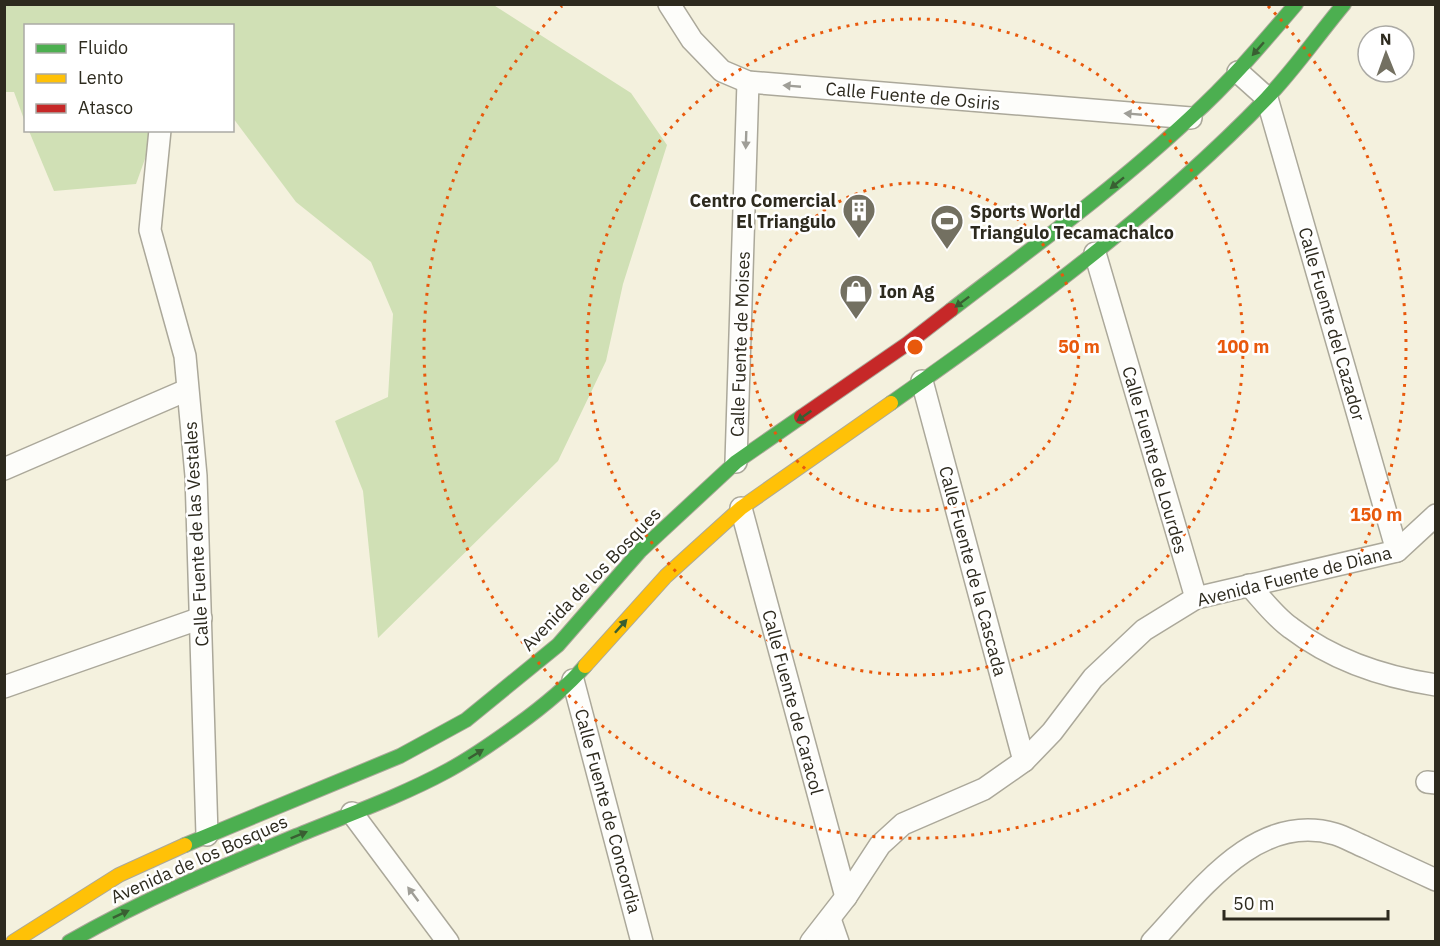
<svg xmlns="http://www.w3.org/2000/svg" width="1440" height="946" font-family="'IBM Plex Sans',sans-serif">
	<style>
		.green { fill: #d0e0b5 }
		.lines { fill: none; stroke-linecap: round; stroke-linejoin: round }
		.street-casing { stroke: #aba89a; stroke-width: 24 }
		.fast-casing { stroke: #aba89a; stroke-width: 16 }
		.slow-casing { stroke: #aba89a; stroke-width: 16 }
		.jam-casing { stroke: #aba89a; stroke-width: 16 }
		.street { stroke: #fdfdfa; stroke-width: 21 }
		.fast { stroke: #4caf50; stroke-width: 14 }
		.slow { stroke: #ffc107; stroke-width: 14 }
		.jam { stroke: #c62828; stroke-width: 14 }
		.oneway { fill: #395f32 }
		.oneway2 { fill: #9f9e97 }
		.ring { fill: none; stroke: #e8590c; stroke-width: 3; stroke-dasharray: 3 6 }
		.labels { text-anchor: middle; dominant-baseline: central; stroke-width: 5; stroke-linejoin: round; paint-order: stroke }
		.street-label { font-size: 18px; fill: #2d2a1e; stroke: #fff }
		.poi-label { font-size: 18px; font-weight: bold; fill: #2d2a1e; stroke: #fff; text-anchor: start }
		.centre { fill: #e8590c; stroke: #fff; stroke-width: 3 }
		.ring-label { font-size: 18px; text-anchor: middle; font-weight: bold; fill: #e8590c; stroke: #fff; stroke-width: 5; stroke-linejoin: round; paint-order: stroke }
	</style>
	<rect width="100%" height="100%" fill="#f4f1de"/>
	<g class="green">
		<polygon points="492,4 631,93 667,145 623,284 606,361 558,461 378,638 363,491 335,421 388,397 393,314 371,262 296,202 233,118 232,26 26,26 25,122 14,92 5,92 5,5"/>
		<polygon points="29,131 155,131 136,184 54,191"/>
	</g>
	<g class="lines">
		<defs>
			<g id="street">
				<polyline points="669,4 692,40 722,71 748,82 1191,118"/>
				<polyline points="1238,72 1267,98 1397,551"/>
				<polyline points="160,130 150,230 185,356 196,476 207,835"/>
				<polyline points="1095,253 1196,598"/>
				<polyline points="922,381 1024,761"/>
				<polyline points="736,462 748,82"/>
				<polyline points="4,469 187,390"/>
				<polyline points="741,508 846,897"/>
				<path d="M1249 585C1262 599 1275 617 1291 628 1334 661 1383 677 1436 685"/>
				<polyline points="573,680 642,942"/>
				<polyline points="4,687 201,618"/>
				<polyline points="1427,782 1436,783"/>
				<polyline points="352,813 448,942"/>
				<polyline points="830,919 838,942"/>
				<polyline points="811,942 846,897 880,845 903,824 984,789 1024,761 1052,732 1093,678 1144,630 1196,598 1397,551 1436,515"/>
				<path d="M1152 942C1199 892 1256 811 1335 834 1345 837 1355 843 1365 847 1388 858 1412 869 1436 880"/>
			</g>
			<g id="fast">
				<path d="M951 310C1032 248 1115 188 1190 118 1229 83 1262 44 1296 4"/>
				<path d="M891 403C1022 311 1154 215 1266 99 1294 70 1318 35 1344 4"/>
				<polyline points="185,845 400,756 466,720 558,645 640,551 736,462 801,417"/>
				<path d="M69 942C142 900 219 868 296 836 347 815 399 797 447 771 471 758 494 742 516 726 541 708 565 689 585 666"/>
			</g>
			<g id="slow">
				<polyline points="585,666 666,576 741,508 891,403"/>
				<polyline points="13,942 119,875 185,845"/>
			</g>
			<polyline id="jam" points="801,417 907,344 951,310"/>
		</defs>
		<use href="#street" class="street-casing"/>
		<use href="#fast" class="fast-casing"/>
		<use href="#slow" class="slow-casing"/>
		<use href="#jam" class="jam-casing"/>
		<use href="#street" class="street"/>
		<use href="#fast" class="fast"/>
		<use href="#slow" class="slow"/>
		<use href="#jam" class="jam"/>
	</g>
	<defs><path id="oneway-solid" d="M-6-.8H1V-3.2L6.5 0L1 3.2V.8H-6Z" transform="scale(1.5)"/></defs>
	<g class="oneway">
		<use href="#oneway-solid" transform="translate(1258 49) rotate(131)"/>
		<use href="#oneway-solid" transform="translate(1117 183) rotate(141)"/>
		<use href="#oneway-solid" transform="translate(962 302) rotate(143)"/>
		<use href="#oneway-solid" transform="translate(804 416) rotate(145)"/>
		<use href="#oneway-solid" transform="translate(621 626) rotate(-48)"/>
		<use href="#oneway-solid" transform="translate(476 754) rotate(-32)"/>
		<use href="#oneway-solid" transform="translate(299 835) rotate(-22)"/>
		<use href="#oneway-solid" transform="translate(121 914) rotate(-25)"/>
	</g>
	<g class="oneway2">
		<use href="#oneway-solid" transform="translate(792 86) rotate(-175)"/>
		<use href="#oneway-solid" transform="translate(1133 114) rotate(-175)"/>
		<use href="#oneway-solid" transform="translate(746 140) rotate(92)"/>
		<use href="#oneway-solid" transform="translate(413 894) rotate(-127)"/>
	</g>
	<g class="ring">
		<circle cx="915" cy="347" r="164"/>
		<circle cx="915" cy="347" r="328"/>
		<path d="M1268 6A491 491 0 1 1 562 6"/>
	</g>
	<defs>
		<symbol id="building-pin" viewBox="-11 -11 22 30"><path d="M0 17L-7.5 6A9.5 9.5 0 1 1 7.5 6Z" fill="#737061" stroke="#fff"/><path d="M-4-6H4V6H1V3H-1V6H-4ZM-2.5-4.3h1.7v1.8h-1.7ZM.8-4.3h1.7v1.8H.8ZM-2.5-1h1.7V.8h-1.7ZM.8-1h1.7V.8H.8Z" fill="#fff"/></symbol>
		<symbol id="stadium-pin" viewBox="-11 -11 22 30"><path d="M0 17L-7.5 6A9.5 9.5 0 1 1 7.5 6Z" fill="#737061" stroke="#fff"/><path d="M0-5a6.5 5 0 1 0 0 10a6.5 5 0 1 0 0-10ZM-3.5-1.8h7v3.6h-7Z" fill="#fff"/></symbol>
		<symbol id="shop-pin" viewBox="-11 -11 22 30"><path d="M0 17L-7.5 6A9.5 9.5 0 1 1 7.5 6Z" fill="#737061" stroke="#fff"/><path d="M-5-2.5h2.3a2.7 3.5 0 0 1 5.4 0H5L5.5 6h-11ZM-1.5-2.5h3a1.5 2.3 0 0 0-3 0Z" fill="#fff"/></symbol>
	</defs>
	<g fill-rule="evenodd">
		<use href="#building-pin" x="840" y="191" width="38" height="52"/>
		<use href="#stadium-pin" x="928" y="202" width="38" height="52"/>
		<use href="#shop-pin" x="837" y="272" width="38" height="52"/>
	</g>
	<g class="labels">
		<g class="street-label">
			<text transform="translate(913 96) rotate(5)">Calle Fuente de Osiris</text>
			<text transform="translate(1332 324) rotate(74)">Calle Fuente del Cazador</text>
			<text transform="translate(740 344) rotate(-88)">Calle Fuente de Moises</text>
			<text transform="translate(1155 460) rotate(74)">Calle Fuente de Lourdes</text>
			<text transform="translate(196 534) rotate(-93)">Calle Fuente de las Vestales</text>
			<text transform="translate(973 571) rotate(75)">Calle Fuente de la Cascada</text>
			<text transform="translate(1294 576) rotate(-14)">Avenida Fuente de Diana</text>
			<text transform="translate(591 579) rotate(-46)">Avenida de los Bosques</text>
			<text transform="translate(793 702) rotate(75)">Calle Fuente de Caracol</text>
			<text transform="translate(608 811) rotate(75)">Calle Fuente de Concordia</text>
			<text transform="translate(199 859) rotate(-24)">Avenida de los Bosques</text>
		</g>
		<g class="poi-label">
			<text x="836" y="200" text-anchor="end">Centro Comercial<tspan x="836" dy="21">El Triangulo</tspan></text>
			<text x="970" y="211">Sports World<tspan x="970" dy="21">Triangulo Tecamachalco</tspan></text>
			<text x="879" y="291">Ion Ag</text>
		</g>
	</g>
	<circle cx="915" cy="347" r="9" class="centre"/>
	<g class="ring-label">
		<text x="1079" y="353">50 m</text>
		<text x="1243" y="353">100 m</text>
		<text x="1376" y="521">150 m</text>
	</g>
	<rect width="1440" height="946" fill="none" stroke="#2d2a1e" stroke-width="12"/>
	<rect x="24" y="24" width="210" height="108" fill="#ffffff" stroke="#abaaa5" stroke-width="1.5"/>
	<rect x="36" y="44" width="30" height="9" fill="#4caf50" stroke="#abaaa5" stroke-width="1.5"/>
	<text x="78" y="54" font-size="18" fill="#2d2a1e">Fluido</text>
	<rect x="36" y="74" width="30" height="9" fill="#ffc107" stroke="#abaaa5" stroke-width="1.5"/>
	<text x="78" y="84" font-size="18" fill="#2d2a1e">Lento</text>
	<rect x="36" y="104" width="30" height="9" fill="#c62828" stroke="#abaaa5" stroke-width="1.5"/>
	<text x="78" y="114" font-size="18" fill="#2d2a1e">Atasco</text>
	<g transform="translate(1386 54) rotate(359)"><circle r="28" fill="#ffffff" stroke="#abaaa5" stroke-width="1.5"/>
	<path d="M0-4.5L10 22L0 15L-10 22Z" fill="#737061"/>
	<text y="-9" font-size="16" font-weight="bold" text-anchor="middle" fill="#2d2a1e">N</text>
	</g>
	<path d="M1224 910v9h164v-9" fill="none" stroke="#2d2a1e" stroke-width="3"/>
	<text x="1233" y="910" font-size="18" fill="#2d2a1e" stroke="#ffffff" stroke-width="4.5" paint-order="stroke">50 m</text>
</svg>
